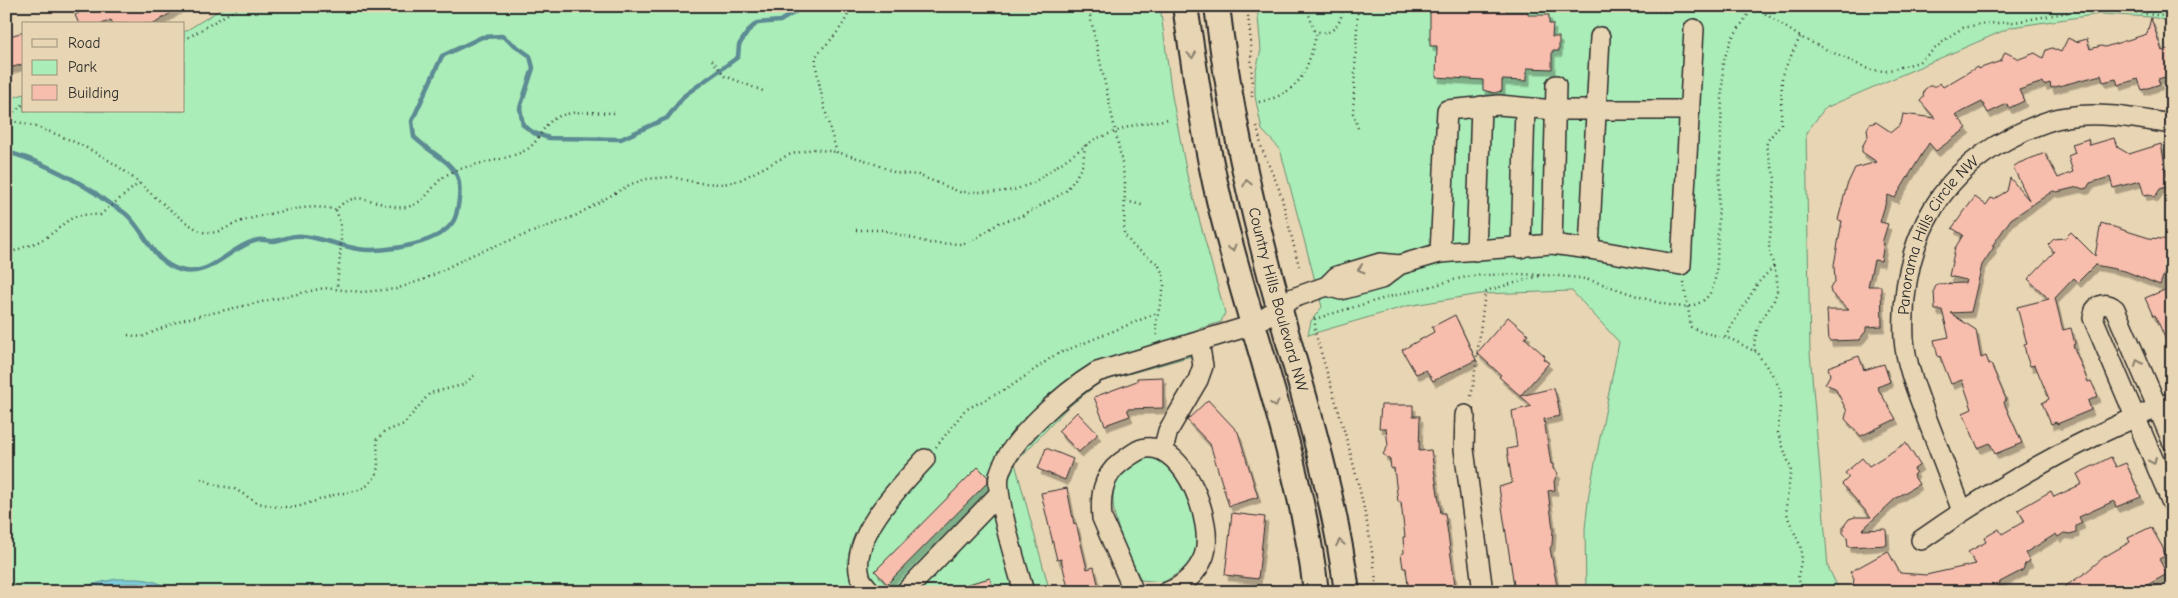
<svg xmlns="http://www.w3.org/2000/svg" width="2178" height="598" font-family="'Comic Neue',sans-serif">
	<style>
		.green { fill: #aaedb8; stroke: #6a8c72 }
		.water { fill: #7ccbd8; stroke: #5c8b93 }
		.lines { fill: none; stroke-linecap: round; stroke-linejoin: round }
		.shore { stroke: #4b6b70; stroke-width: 1 }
		.stream { stroke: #5c8b93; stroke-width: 4.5 }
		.building { fill: #f7bead; stroke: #2b2b2b; filter: url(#shadow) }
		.minor-casing { stroke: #2b2b2b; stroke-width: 22 }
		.major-casing { stroke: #2b2b2b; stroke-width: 28 }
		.path { stroke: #2b2b2b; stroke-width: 2.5; stroke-dasharray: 1 4; stroke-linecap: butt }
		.minor { stroke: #e8d5b3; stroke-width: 19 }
		.major { stroke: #e8d5b3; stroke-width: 24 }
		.path-bridge { stroke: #2b2b2b; stroke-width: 2.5; stroke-dasharray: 1 4; stroke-linecap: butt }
		.oneway { stroke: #8a806f }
		.labels { text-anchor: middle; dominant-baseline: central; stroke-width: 4.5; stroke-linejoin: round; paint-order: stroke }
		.street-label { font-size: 16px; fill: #2b2b2b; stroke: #e8d5b3 }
	</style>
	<defs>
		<filter id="shadow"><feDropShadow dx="3" dy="5.5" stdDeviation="0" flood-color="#0004"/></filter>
	</defs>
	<rect width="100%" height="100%" fill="#e8d5b3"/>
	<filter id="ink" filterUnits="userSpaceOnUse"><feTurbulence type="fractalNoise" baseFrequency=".02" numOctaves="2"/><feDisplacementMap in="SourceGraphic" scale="10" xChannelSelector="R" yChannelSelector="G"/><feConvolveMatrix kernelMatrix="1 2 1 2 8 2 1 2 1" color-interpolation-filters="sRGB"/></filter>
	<g filter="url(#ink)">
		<g class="green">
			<polygon points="226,6 1160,6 1172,96 1187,175 1225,313 1221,322 1189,332 1195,355 1100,382 1067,408 1015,463 1050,592 6,592 6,100 24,94 24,111 184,111 184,32"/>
			<polygon points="1257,6 2172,6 2172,22 2151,17 2100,14 2012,27 1825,108 1806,133 1810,352 1828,567 1840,592 1586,592 1585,529 1589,493 1619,342 1572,291 1481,294 1407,306 1308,335 1311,321 1322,307 1280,149 1262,130 1255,96 1255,74 1261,50"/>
			<path d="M1158 455 1175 467 1198 520 1200 543 1186 568 1164 582 1141 580C1128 552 1102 507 1118 477 1125 464 1145 459 1158 455Z"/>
		</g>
		<path class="water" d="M116 579C137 579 156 577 173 592H76L85 586Z"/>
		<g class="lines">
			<path class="shore" d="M85 592C103 584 150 578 165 592"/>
			<path class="stream" d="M6 152C33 158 69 176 92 191 98 194 102 199 107 202 114 207 123 210 129 217 147 235 153 262 180 270 209 279 230 246 258 240 263 239 268 241 273 241 284 240 291 234 303 236 320 238 341 246 358 249 383 253 448 244 456 215 469 163 445 166 414 137L412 121 442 56 482 37 502 36 530 56 533 68 520 108 523 125 534 133 549 138 621 139 667 118 685 95 738 57 739 45 749 30 757 23 780 21 805 6"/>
		</g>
		<g class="building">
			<polygon points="93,6 181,6 154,24 113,24 111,20 102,24 79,24 75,15"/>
			<polygon points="1430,7 1506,8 1506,11 1528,11 1528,15 1549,15 1549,24 1553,24 1552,37 1559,37 1559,51 1552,51 1552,69 1527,68 1527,81 1502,80 1502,91 1494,93 1483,90 1483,80 1436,77 1437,46 1430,46"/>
			<polygon points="2151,18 2162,51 2172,48 2172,75 2158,79 2160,84 2142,90 2138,79 2118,85 2116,79 2103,82 2101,75 2051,88 2050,83 2044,85 2043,82 2019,90 2024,101 2009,108 2007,104 1988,113 1982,102 1956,115 1967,128 1936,151 1929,143 1895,198 1888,195 1880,222 1888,224 1882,243 1884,243 1881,261 1874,260 1868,286 1881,286 1882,326 1866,327 1866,331 1859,340 1829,341 1827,310 1849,310 1831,293 1830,287 1835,282 1834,265 1842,221 1838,220 1847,185 1855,168 1877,162 1862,152 1862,147 1868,136 1867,129 1870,124 1876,122 1891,132 1901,124 1903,114 1935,118 1920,101 1923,98 1924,90 1929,86 1936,86 1940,83 1943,87 1977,67 1978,69 2001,61 2005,52 2019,59 2035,53 2043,58 2046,50 2052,48 2061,52 2068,38 2076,42 2087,39 2090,49 2101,46 2105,47 2147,34"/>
			<polygon points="24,32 24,64 6,69 6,37"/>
			<polygon points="2114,138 2117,147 2129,154 2161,144 2169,186 2160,189 2155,197 2149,194 2144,195 2140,181 2113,188 2110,177 2090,183 2087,188 2083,189 2078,187 2057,192 2053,191 2011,219 1992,246 1994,247 1982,265 1971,312 1950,313 1976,330 1981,358 1986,356 1989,364 1991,364 2006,399 2004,403 2022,443 1995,454 1990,443 1978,448 1963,413 1972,409 1962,380 1951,384 1940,356 1938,357 1934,340 1949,337 1942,310 1935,310 1934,290 1937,284 1965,283 1966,280 1949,276 1955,248 1963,235 1952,228 1975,197 1986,205 1991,198 1994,199 2007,191 2010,178 2029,200 2013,167 2019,163 2045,153 2058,178 2073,172 2068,156 2075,153 2072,144 2088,139 2090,145"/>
			<polygon points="2101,223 2149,238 2163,239 2171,243 2165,259 2169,261 2160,285 2125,271 2095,265 2078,282 2074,278 2055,298 2063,330 2071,328 2075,344 2073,345 2088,382 2091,381 2098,396 2088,401 2091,410 2057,424 2056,422 2051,424 2042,403 2049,399 2035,365 2030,366 2027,358 2024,345 2027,344 2017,307 2049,299 2028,279 2054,252 2048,245 2054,239 2065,238 2071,232 2095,256"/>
			<polygon points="2172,287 2172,354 2155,315 2153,316 2145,298"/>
			<polygon points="1455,315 1476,360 1433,381 1426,370 1416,374 1402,350 1434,332 1432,327"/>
			<polygon points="1508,317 1528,334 1525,338 1545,356 1543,359 1549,363 1520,396 1554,388 1558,403 1560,416 1544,419 1551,464 1553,464 1553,469 1558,473 1554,481 1555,490 1548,491 1553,529 1552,545 1550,548 1558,592 1515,592 1499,487 1512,483 1507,449 1517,447 1512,411 1532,406 1499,377 1501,375 1477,353"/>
			<polygon points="1859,356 1864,370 1884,364 1890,382 1877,387 1896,419 1861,436 1845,419 1847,411 1835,388 1825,384 1830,375 1828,367"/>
			<polygon points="1163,377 1163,408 1127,409 1130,416 1105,425 1094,397 1137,381 1137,378"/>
			<polygon points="1208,400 1238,432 1258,497 1229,506 1210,444 1187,420"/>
			<polygon points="1381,405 1413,405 1413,416 1420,416 1419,451 1431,450 1441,513 1445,513 1456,592 1413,592 1408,585 1406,568 1403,568 1401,554 1404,553 1403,537 1405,537 1401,502 1398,502 1394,468 1391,469 1390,460 1383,454 1388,446 1386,428 1379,428"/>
			<polygon points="1077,412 1098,434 1079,452 1058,431"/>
			<polygon points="1906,443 1920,465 1914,469 1916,472 1913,475 1919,484 1896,498 1862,530 1886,529 1887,545 1848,547 1847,537 1843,533 1843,527 1849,519 1855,517 1871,517 1842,484 1849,477 1845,473 1862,458 1869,466"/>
			<polygon points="1046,448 1073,459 1065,480 1038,469"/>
			<polygon points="2111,457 2116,467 2126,463 2141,497 2116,507 2114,501 2079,517 2082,523 2076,526 2076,532 2070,534 2064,533 2058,537 2056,534 2025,553 2030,561 2025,564 2023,570 2000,582 1998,588 1994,591 1859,592 1853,586 1854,579 1850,572 1888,551 1900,573 1926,575 1976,564 1968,552 1986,542 1984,538 1999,529 2002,534 2025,521 2018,510 2051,491 2054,497 2082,484 2077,474"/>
			<polygon points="978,467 988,477 988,482 887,584 875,571"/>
			<polygon points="1067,488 1074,524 1076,523 1087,569 1094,567 1100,592 1069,592 1061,559 1057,560 1041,493"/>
			<polygon points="1232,513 1265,517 1258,579 1225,575"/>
			<polygon points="2151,527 2163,548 2165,556 2159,559 2167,574 2135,592 2130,592 2125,584 2111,592 2057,592 2085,573 2104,557 2130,542 2128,538"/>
			<polygon points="990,578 994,592 953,592 953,588"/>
		</g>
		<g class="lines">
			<defs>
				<g id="minor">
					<polyline points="1552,244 1556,85"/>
					<polyline points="1521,248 1525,108"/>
					<polyline points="1589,249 1600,37"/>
					<polyline points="1476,251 1481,106"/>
					<polyline points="1440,253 1447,110 1499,105 1555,110 1690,110"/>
					<polyline points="1327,286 1341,290 1381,279 1399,265 1440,253 1552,244 1589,249 1681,265 1694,29"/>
					<polyline points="1465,415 1464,449 1483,592"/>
					<path d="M2172 441 2115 309C2108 303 2100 303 2095 310L2093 318 2172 503"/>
					<polyline points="1163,450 1168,431 1198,380 1203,366 1199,342"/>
					<path id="s1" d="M1962 511C1951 481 1939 450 1927 419 1918 394 1906 366 1904 339 1900 254 1931 178 2010 138 2027 129 2046 120 2066 117 2100 111 2138 119 2172 124"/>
					<path d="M1921 540C1999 485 2083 437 2172 402"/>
					<path d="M871 592C868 588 861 581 860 576 849 537 901 485 925 459"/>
					<polyline points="905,592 999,494"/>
					<path d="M1024 592C1017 567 995 497 999 476 1007 441 1066 391 1097 372L1253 325 1293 298 1327 286 1337 276 1380 263 1399 265"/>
					<path d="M1134 592 1102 518C1100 497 1102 477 1120 463 1127 458 1137 449 1146 448 1186 444 1215 525 1204 556 1198 572 1183 587 1167 592"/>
				</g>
				<g id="major">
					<path d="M1185 6C1195 71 1204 136 1219 200 1250 330 1301 458 1316 592"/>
					<path id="s2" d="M1217 6C1227 89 1243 170 1264 251 1293 365 1332 475 1347 592"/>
				</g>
			</defs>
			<use href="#minor" class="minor-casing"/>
			<use href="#major" class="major-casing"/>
			<g class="path">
				<path d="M852 6C847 17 842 27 834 36 829 43 819 50 816 57 813 65 832 140 837 152L868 161 896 173 918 175 960 192H997L1014 190 1033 183 1095 139 1134 125 1169 119"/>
				<polyline points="1088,6 1121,157 1125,183 1124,234 1134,247 1158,264 1163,274 1164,286 1156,323 1157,337"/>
				<polyline points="1247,6 1251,43 1252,97"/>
				<path d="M1306 6 1314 30C1332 39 1342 23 1343 6"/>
				<path d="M1624 6C1648 12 1682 14 1706 6"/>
				<polyline points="1761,11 1802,38 1870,70 1886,71 1919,62 1951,35 1963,28 1980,24 2015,22 2086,9 2106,9 2172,17"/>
				<polyline points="1800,37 1782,75 1781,124 1768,140 1766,146 1775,178 1769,249 1777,278 1777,292 1773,303 1759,323 1754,343 1755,350 1776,380 1781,394 1778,433 1791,469 1786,507 1788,518 1800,545 1802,555 1798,578 1804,592"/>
				<polyline points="184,40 241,6"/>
				<polyline points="712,60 725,76 763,91"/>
				<path d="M1259 102C1302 93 1307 71 1317 32"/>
				<polyline points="6,118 24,104"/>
				<path d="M6 120C43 125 98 150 127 173 145 187 184 225 203 232 217 236 229 225 242 221 267 214 311 202 336 210 361 180 389 220 417 203 431 195 434 181 450 173 473 162 501 162 524 151 535 146 539 135 546 126 561 107 593 113 615 113"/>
				<polyline points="1257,127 1262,149 1280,191 1299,266"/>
				<polyline points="1358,128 1353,113 1358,6"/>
				<polyline points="1126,201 1145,206"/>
				<path d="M336 210C346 234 338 263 337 289"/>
				<polyline points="856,230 882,230 930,243 961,244 972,241 999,223 1022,216 1065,192 1075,179 1083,164 1085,145"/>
				<path d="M6 256C18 247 33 246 45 238 68 224 67 212 100 215L139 183"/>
				<polyline points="1684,282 1691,327 1701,332 1731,339 1756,352"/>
				<polyline points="128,335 142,337 181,320 324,288 362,292 396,289 425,279 474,254 575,216 631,184 646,179 672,177 698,183 724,184 740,180 788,155 813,149 837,152"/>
				<polyline points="1725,337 1758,283 1774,266"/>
				<polyline points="1470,401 1473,387 1485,293 1489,290 1540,276"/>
				<polyline points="936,447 965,410 1010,387 1055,355 1157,313"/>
				<polyline points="201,479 219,486 233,488 258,503 278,507 297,507 334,495 359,490 368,485 375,477 378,467 377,439 384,432 404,424 430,393 463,385 477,373"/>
				<path d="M1377 592C1369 502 1340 418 1315 332V319C1353 307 1390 296 1429 287 1443 283 1458 278 1473 276 1508 273 1544 274 1579 278 1607 282 1665 311 1689 306 1713 302 1715 284 1717 263L1723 62 1732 38 1754 6"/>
			</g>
			<use href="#minor" class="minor"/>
			<use href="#major" class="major"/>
			<polyline class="path-bridge" points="1753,6 1761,11"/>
		</g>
		<defs><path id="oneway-chevron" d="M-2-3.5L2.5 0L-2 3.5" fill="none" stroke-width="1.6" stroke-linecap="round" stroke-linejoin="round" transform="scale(1.25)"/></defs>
		<g class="oneway">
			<use href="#oneway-chevron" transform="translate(1192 55) rotate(82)"/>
			<use href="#oneway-chevron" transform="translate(1247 183) rotate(-103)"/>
			<use href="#oneway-chevron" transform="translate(1232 248) rotate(75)"/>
			<use href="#oneway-chevron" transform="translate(1361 269) rotate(163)"/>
			<use href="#oneway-chevron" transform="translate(2138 363) rotate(-113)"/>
			<use href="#oneway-chevron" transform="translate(1275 404) rotate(75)"/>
			<use href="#oneway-chevron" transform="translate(2153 461) rotate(66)"/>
			<use href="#oneway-chevron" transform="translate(1340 543) rotate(-100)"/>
		</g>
	</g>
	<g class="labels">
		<g class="street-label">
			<text stroke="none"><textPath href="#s1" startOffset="295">Panorama Hills Circle NW</textPath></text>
			<text stroke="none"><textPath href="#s2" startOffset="300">Country Hills Boulevard NW</textPath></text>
		</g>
	</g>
	<rect width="2178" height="598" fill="none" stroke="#e8d5b3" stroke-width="25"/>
	<rect x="12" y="12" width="2153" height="573" fill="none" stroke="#2b2b2b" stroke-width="2" filter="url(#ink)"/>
	<rect x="22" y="22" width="162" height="90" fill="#e8d5b3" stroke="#9c917d"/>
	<rect x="32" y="39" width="25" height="8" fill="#e8d5b3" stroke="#9c917d"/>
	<text x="68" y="48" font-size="15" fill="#2b2b2b">Road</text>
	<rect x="32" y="60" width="25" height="15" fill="#aaedb8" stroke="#9c917d"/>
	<text x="68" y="72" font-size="15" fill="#2b2b2b">Park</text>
	<rect x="32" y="85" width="25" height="15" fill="#f7bead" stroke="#9c917d"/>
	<text x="68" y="98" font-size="15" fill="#2b2b2b">Building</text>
</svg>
